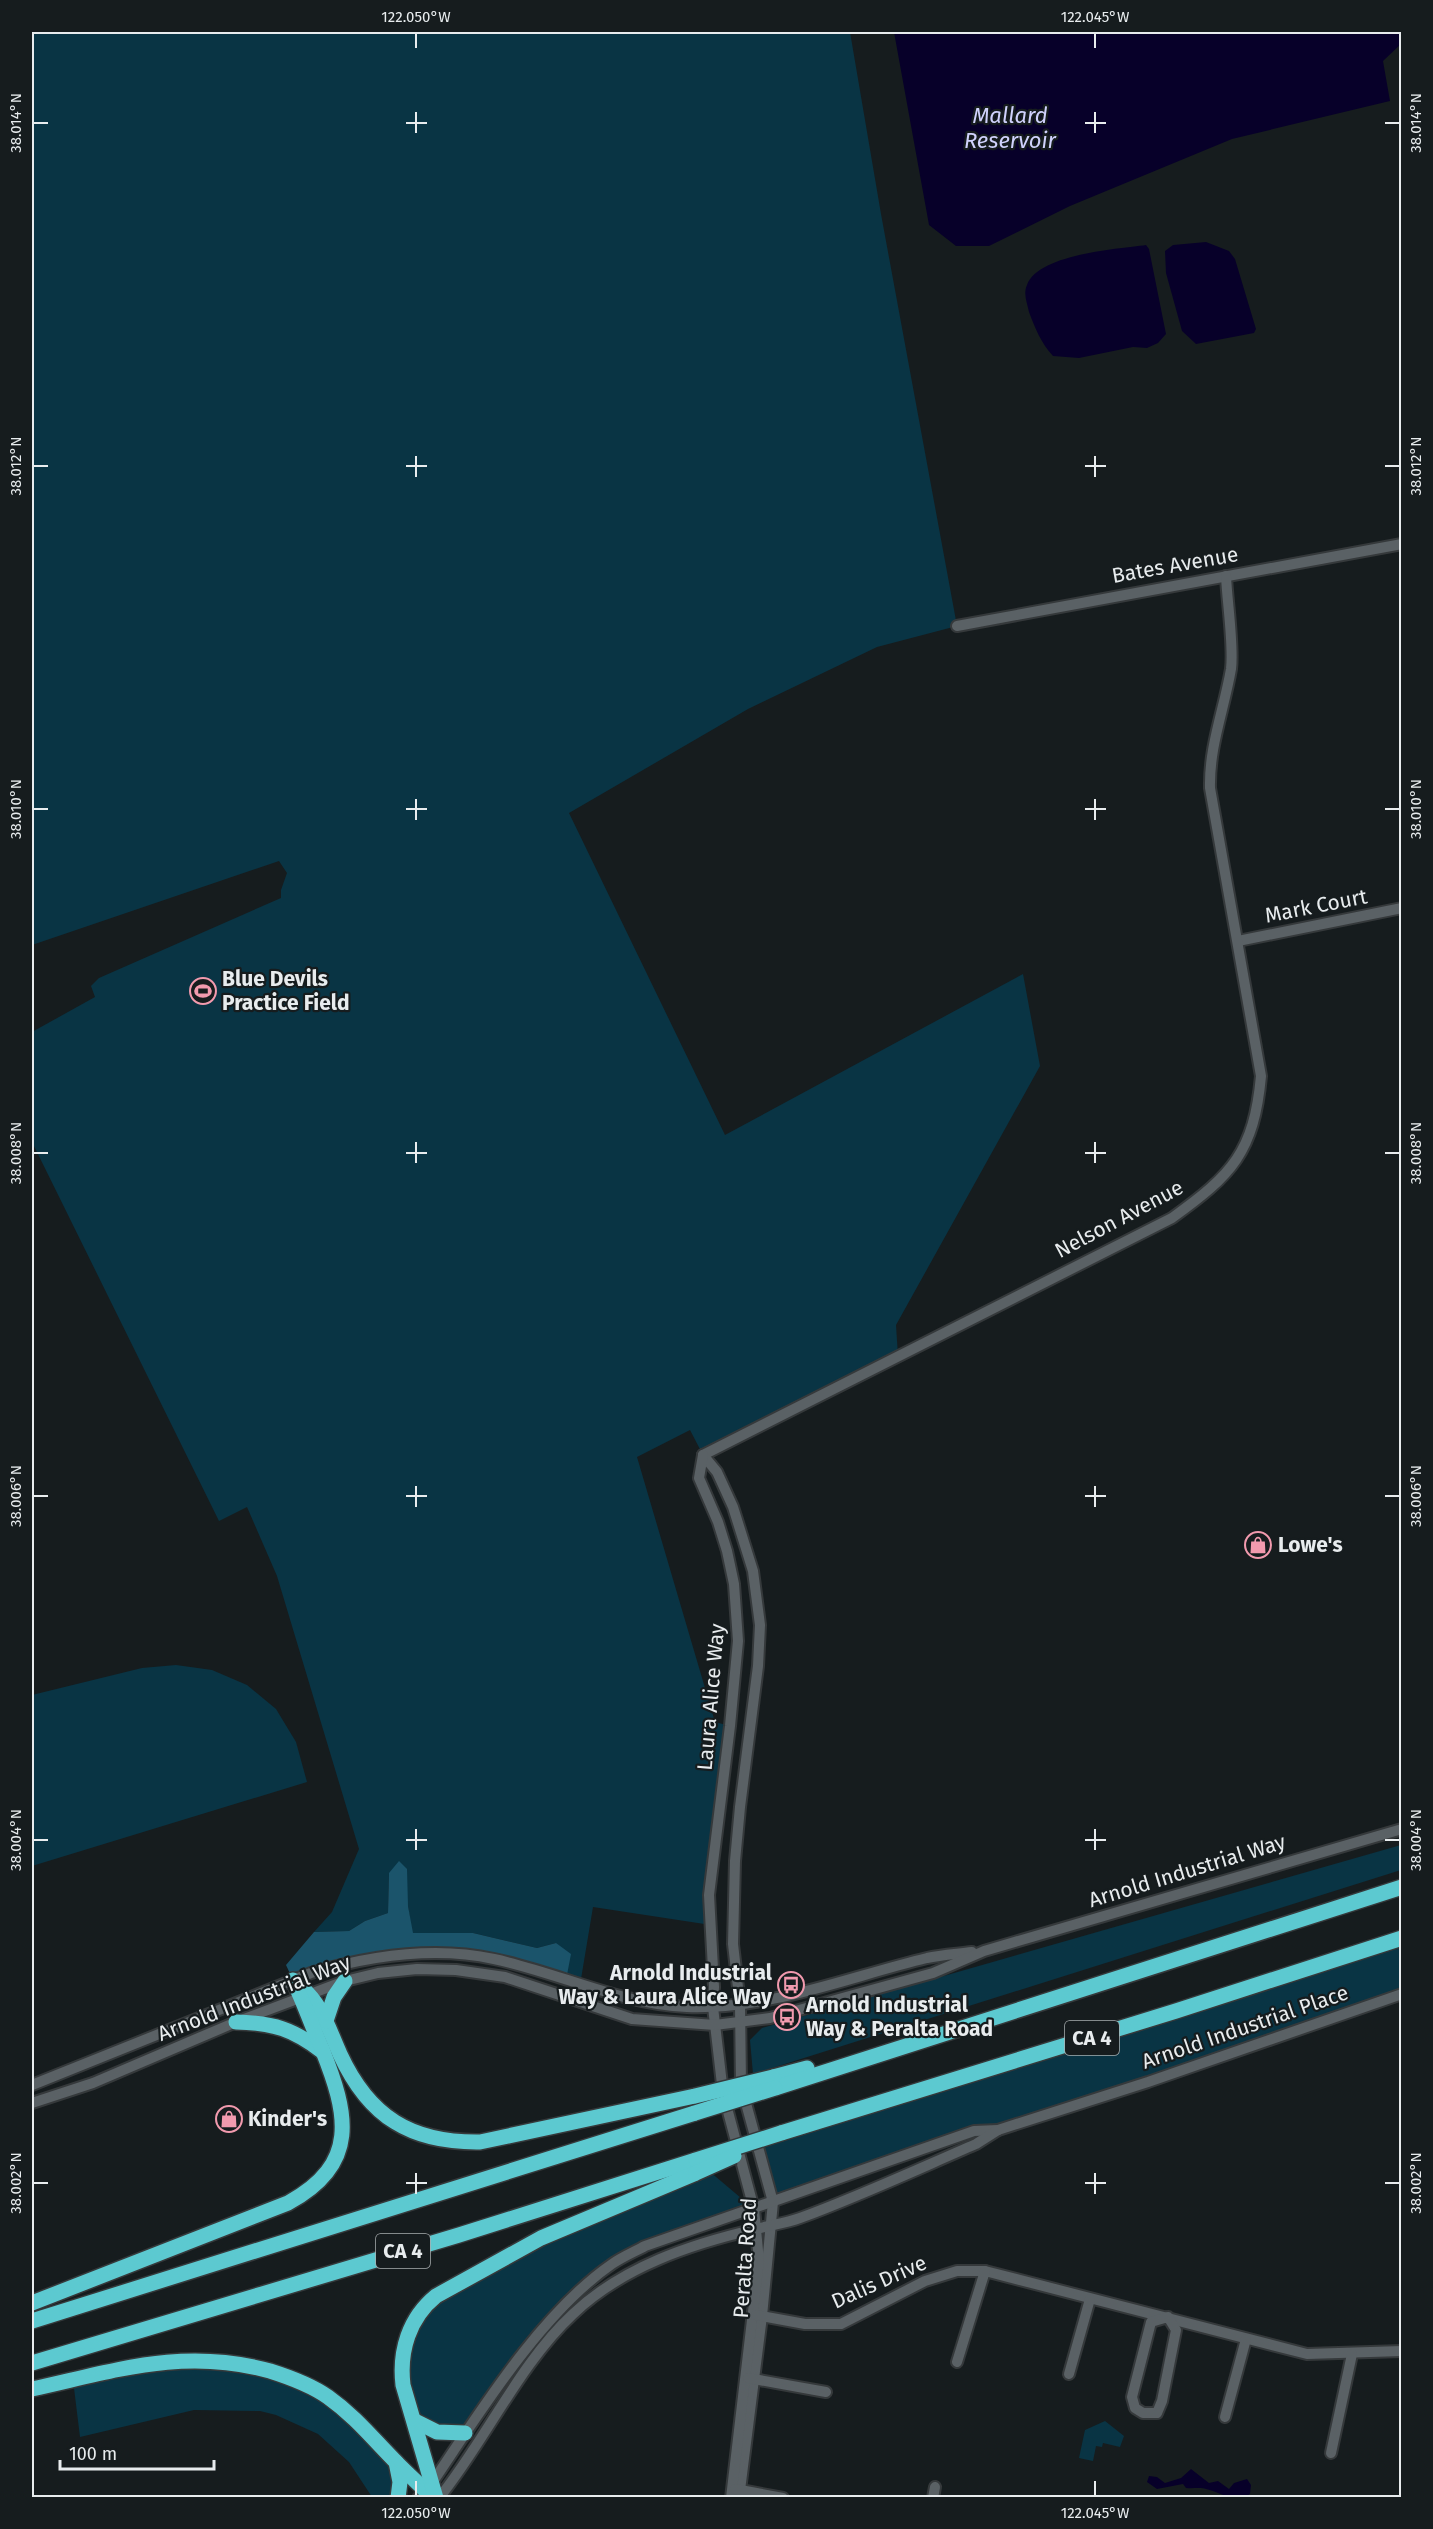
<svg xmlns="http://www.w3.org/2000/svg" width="1433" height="2529" font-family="'Fira Sans',sans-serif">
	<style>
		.green { fill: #093444 }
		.forest { fill: #1b546b }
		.water { fill: #070029 }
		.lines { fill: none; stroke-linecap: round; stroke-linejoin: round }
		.minor-casing { stroke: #35393b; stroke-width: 14 }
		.highway-casing { stroke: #35393b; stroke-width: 18 }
		.minor { stroke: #5a6165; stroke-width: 10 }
		.highway { stroke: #5cc9d0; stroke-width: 15 }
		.highway-bridge-casing { stroke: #35393b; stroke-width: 18; stroke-linecap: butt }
		.highway-bridge { stroke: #5cc9d0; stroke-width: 15 }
		.ticks { fill: none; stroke: #e8ecee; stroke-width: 2 }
		.labels { text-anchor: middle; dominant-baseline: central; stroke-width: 4.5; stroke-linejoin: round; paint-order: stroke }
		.shield { fill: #161c1e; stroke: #a9aeb0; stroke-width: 1.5 }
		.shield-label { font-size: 20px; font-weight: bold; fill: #e8ecee }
		.street-label { font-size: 21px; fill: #e8ecee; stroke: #161c1e }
		.poi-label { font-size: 21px; font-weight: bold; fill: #e8ecee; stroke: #161c1e; text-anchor: start }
		.water-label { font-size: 22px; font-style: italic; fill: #d0d2fc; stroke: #161c1e }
		.neatline { fill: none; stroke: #e8ecee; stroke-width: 2 }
		.ticks-label { font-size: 15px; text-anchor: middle; fill: #e8ecee }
	</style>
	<rect width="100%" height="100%" fill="#161c1e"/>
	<g class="green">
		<polygon points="32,32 850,32 881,214 957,626 877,647 748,709 569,813 725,1135 1023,974 1040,1066 896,1325 898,1356 703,1455 690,1430 637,1457 715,1722 730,1726 711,1925 593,1907 580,1985 566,1980 556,1943 537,1948 473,1933 412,1933 408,1906 389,1873 388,1913 365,1921 349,1931 314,1932 332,1912 359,1849 277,1576 247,1507 219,1521 32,1142 32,1032 95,997 91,986 99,978 281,898 281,890 287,873 279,861 32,945"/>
		<polygon points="176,1665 212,1670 247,1685 276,1709 296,1742 307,1782 32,1866 32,1695 142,1668"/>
		<polygon points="1401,1845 1401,1870 753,2074 750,2040 762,2028"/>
		<polygon points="1401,1937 1401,1994 1065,2109 974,2131 773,2202 758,2145"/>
		<polygon points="696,2160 754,2209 645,2246 580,2291 465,2433 437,2432 410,2407 403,2353 436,2296 665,2184"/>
		<polygon points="185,2359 302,2383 396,2462 398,2497 372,2497 349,2462 318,2434 276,2415 260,2411 194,2410 80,2437 73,2380"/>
		<polygon points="1105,2421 1124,2436 1120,2447 1103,2443 1102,2447 1096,2446 1093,2461 1079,2458 1085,2430"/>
	</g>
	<polygon class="forest" points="399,1861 407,1869 408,1906 413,1933 473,1933 537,1948 556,1943 571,1954 566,1980 494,1959 394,1955 293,1980 286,1965 314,1932 349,1931 365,1921 388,1913 389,1873"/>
	<g class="water">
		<polygon points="894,32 1401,32 1402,43 1383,61 1390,101 1232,139 1070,206 989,246 956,246 929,225"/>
		<polygon points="1206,242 1229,251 1235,259 1256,329 1254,333 1196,344 1182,331 1166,273 1165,251 1173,245"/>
		<path d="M1146 245 1149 249 1166 334 1158 343 1147 348 1133 347 1079 358 1053 356C1041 343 1035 328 1029 312 1027 302 1023 294 1027 285 1038 254 1118 249 1146 245Z"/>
		<path d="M1191 2469 1209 2483 1218 2481 1229 2489 1234 2483 1247 2479 1251 2485 1250 2494C1235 2504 1220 2492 1206 2489 1200 2487 1193 2489 1186 2488L1183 2484 1157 2489 1147 2482 1149 2476 1157 2477 1165 2483 1181 2478Z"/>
	</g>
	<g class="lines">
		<defs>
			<g id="minor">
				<polyline points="957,626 1402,544"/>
				<polyline points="1238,941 1402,908"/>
				<path d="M703 1455 1172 1218C1232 1175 1254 1152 1261 1076L1210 788C1209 746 1224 710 1231 669 1234 646 1227 601 1226 576"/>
				<polyline points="703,1455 717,1472 733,1507 753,1571 760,1625 758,1666 740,1807 735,1861 733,1944 740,2005 741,2085 773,2202 762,2316 739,2498"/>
				<polyline points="703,1455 699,1478 718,1522 727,1551 734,1584 738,1641 730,1726 709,1895 714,1987 713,2007 723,2093 754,2209 759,2261 731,2498"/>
				<path d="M32 2085 311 1973C369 1956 434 1946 494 1959 560 1973 619 2004 687 2007 769 2010 848 1977 927 1958 941 1955 957 1954 972 1952"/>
				<polyline points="32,2103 93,2083 236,2022 345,1981 378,1973 417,1969 456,1970 505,1977 632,2019 715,2025 770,2018 933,1973 984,1951 1402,1829"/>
				<polyline points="756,2315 805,2324 841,2324 925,2281 957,2271 985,2271 1307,2354 1402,2351"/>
				<polygon points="1168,2317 1176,2330 1162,2401 1157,2413 1143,2413 1135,2408 1132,2397 1151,2322"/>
				<polyline points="957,2362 985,2271"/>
				<polyline points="1069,2374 1090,2299"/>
				<polyline points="748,2378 826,2392"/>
				<polyline points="1225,2417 1246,2339"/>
				<polyline points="1331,2453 1352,2354"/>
				<polyline points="735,2489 783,2498"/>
				<path d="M418 2498 432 2483C480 2412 541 2313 612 2264 622 2257 634 2252 645 2246L974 2131 998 2130"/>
				<path d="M439 2498C485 2441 520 2363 573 2314 622 2267 691 2244 756 2229 771 2225 786 2223 800 2218 860 2196 918 2169 976 2144L998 2130 1148 2082 1402 1994"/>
				<polyline points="933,2498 935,2487"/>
			</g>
			<g id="highway">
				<path d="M301 1987C322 2004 329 2030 340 2054 369 2117 411 2143 480 2142L695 2096"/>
				<polyline points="326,2021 334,1997 345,1981"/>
				<path d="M236 2022C274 2023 293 2029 323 2052"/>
				<polyline points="773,2077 807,2068"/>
				<polyline points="775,2088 1402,1887"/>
				<polyline points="781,2133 1176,2011 1402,1938"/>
				<path d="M32 2303 288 2203C360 2164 348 2114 322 2049 312 2026 304 2003 293 1980"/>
				<polyline points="32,2321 695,2113"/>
				<polyline points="32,2363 459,2235 696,2160"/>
				<path d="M32 2389C115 2371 183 2347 270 2371 289 2377 311 2385 328 2397 356 2417 373 2439 397 2463 409 2475 421 2486 433 2498"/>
				<polyline points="415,2421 437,2432 465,2433"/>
				<polyline points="396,2462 400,2482 398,2498"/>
				<path d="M436 2498 403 2385C399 2351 409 2318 436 2296L541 2238 696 2173"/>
			</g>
		</defs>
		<use href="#minor" class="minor-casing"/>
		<use href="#highway" class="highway-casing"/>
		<use href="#minor" class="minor"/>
		<use href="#highway" class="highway"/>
		<defs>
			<g id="highway-bridge">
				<polyline points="695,2096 773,2077"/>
				<polyline points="695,2113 775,2088"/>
				<polyline points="696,2160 781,2133"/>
				<polyline points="696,2173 734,2156"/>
			</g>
		</defs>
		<use href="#highway-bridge" class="highway-bridge-casing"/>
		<use href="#highway-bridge" class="highway-bridge"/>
	</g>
	<path class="ticks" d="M416 33V48M1095 33V48M416 112V133M1095 112V133M33 123H48M406 123H427M1085 123H1106M1385 123H1400M416 456V477M1095 456V477M33 466H48M406 466H427M1085 466H1106M1385 466H1400M416 799V820M1095 799V820M33 809H48M406 809H427M1085 809H1106M1385 809H1400M416 1142V1163M1095 1142V1163M33 1153H48M406 1153H427M1085 1153H1106M1385 1153H1400M416 1486V1507M1095 1486V1507M33 1496H48M406 1496H427M1085 1496H1106M1385 1496H1400M416 1829V1850M1095 1829V1850M33 1840H48M406 1840H427M1085 1840H1106M1385 1840H1400M416 2173V2194M1095 2173V2194M33 2183H48M406 2183H427M1085 2183H1106M1385 2183H1400M416 2481V2496M1095 2481V2496"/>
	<defs>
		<symbol id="stadium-ring" viewBox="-11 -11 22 22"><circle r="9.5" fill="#161c1e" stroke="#f29aae" stroke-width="1.5"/><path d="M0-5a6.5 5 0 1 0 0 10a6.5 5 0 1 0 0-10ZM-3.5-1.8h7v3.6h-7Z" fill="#f29aae"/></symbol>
		<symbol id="shop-ring" viewBox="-11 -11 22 22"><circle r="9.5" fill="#161c1e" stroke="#f29aae" stroke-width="1.5"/><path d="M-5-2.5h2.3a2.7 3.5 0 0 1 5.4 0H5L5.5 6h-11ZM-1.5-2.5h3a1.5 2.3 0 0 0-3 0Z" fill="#f29aae"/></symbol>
		<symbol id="bus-ring" viewBox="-11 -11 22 22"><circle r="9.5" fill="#161c1e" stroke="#f29aae" stroke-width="1.5"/><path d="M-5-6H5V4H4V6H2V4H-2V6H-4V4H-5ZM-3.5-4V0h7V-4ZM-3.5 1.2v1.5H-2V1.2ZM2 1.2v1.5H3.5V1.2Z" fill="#f29aae"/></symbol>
	</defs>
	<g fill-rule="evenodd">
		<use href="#stadium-ring" x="188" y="976" width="30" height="30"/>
		<use href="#shop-ring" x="1243" y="1530" width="30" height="30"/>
		<use href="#bus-ring" x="776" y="1970" width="30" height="30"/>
		<use href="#bus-ring" x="772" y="2002" width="30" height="30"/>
		<use href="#shop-ring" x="214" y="2104" width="30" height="30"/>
	</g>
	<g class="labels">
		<g class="shield">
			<rect x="1065" y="2021" width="54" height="34" rx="4.5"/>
			<rect x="376" y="2234" width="54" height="34" rx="4.5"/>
		</g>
		<g class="shield-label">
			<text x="1092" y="2038">CA 4</text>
			<text x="403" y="2251">CA 4</text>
		</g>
		<g class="street-label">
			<text transform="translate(1175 565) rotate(-10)">Bates Avenue</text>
			<text transform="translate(1316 906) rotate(-11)">Mark Court</text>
			<text transform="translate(1119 1219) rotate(-28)">Nelson Avenue</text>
			<text transform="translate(711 1697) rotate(-85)">Laura Alice Way</text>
			<text transform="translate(1187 1871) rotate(-17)">Arnold Industrial Way</text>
			<text transform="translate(254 1998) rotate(-21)">Arnold Industrial Way</text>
			<text transform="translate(1245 2027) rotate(-19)">Arnold Industrial Place</text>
			<text transform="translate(745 2258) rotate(-86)">Peralta Road</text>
			<text transform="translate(879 2282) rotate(-24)">Dalis Drive</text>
		</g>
		<g class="poi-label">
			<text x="222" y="979">Blue Devils<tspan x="222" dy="24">Practice Field</tspan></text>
			<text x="1278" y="1545">Lowe's</text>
			<text x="772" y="1973" text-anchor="end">Arnold Industrial<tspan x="772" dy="24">Way &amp; Laura Alice Way</tspan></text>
			<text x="806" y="2005">Arnold Industrial<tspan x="806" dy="24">Way &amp; Peralta Road</tspan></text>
			<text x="248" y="2119">Kinder's</text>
		</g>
		<g class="water-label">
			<text x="1010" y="115">Mallard<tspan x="1010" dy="25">Reservoir</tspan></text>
		</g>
	</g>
	<rect width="1433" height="2529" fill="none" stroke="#161c1e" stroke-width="66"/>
	<path d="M60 2460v9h154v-9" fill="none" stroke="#e8ecee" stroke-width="3"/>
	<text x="69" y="2460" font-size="18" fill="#e8ecee" stroke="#161c1e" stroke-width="4.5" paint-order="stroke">100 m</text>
	<rect x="33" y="33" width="1367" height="2463" class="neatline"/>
	<g class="ticks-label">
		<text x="416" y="22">122.050°W</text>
		<text x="1095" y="22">122.045°W</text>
		<text transform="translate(16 123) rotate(-90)" y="5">38.014°N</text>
		<text transform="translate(1416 123) rotate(-90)" y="5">38.014°N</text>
		<text transform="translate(16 466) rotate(-90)" y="5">38.012°N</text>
		<text transform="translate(1416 466) rotate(-90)" y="5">38.012°N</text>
		<text transform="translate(16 809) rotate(-90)" y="5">38.010°N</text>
		<text transform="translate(1416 809) rotate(-90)" y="5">38.010°N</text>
		<text transform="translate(16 1153) rotate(-90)" y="5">38.008°N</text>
		<text transform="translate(1416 1153) rotate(-90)" y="5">38.008°N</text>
		<text transform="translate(16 1496) rotate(-90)" y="5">38.006°N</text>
		<text transform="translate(1416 1496) rotate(-90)" y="5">38.006°N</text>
		<text transform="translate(16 1840) rotate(-90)" y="5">38.004°N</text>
		<text transform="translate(1416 1840) rotate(-90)" y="5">38.004°N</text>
		<text transform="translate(16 2183) rotate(-90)" y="5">38.002°N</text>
		<text transform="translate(1416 2183) rotate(-90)" y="5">38.002°N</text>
		<text x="416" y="2518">122.050°W</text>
		<text x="1095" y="2518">122.045°W</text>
	</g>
</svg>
